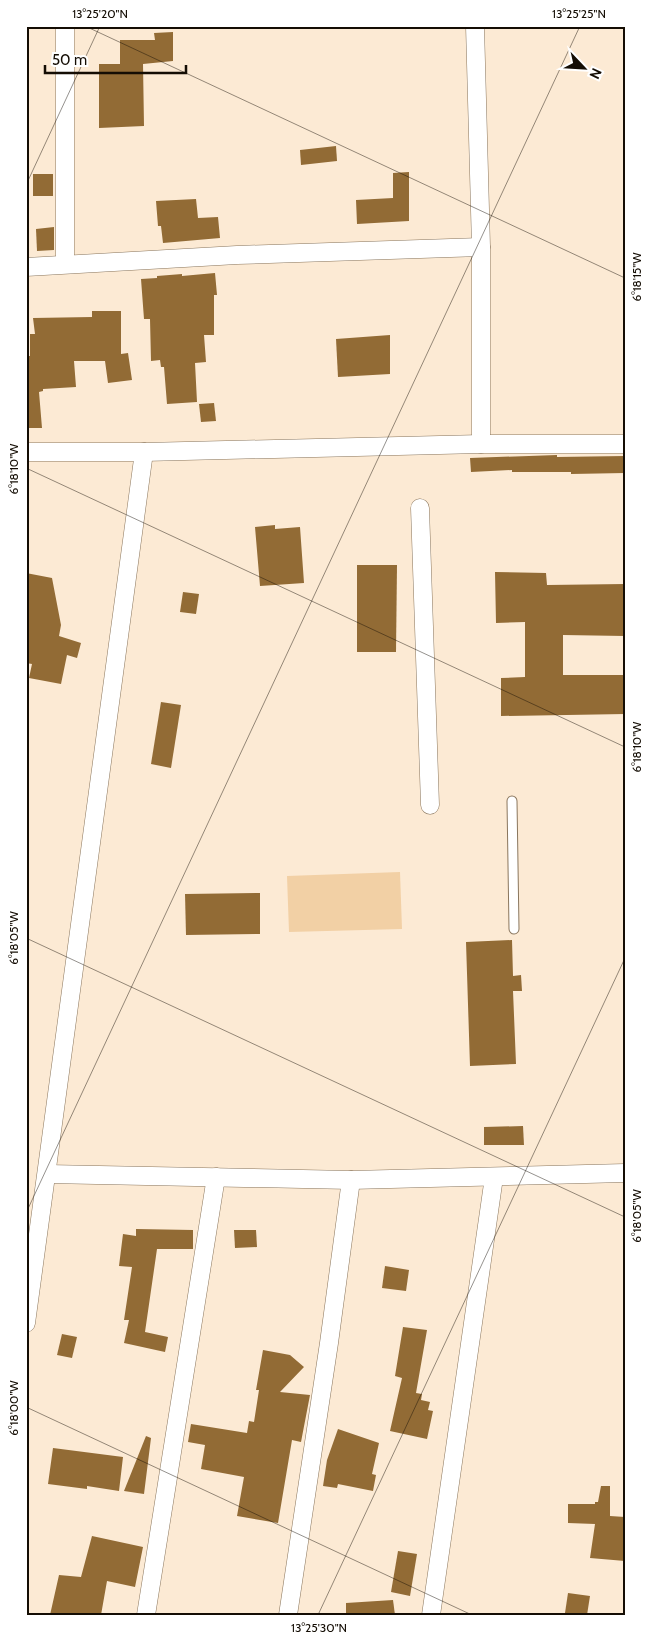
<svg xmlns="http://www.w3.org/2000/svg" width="651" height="1641" font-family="Cabin,sans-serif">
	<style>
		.green { fill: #f2d0a5 }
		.building { fill: #926b35 }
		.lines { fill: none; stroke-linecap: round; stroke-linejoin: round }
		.lane-casing { stroke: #8a765d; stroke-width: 11 }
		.street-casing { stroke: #8a765d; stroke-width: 19 }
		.lane { stroke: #fff; stroke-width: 9 }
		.street { stroke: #fff; stroke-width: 18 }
		.ticks { fill: none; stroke: #140d04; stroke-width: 1; stroke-opacity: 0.45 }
		.neatline { fill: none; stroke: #140d04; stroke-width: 2 }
		.ticks-label { font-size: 12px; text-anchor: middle; fill: #140d04 }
	</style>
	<rect width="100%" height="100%" fill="#fcead4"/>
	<polygon class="green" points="400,872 402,929 289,932 287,876"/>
	<g class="building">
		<polygon points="173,32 173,61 143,64 144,126 99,128 99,64 120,64 120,40 155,40 154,33"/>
		<polygon points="336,146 337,161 301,165 300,150"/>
		<polygon points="409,172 409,221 357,224 356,200 393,198 393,173"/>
		<rect x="33" y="174" width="20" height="22"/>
		<polygon points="196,199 198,218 218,217 220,238 163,243 161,226 158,226 156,201"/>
		<polygon points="54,227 54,250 37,251 36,229"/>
		<polygon points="215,273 217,295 214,295 214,335 204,335 206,362 195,363 197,402 167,404 164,367 161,367 160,360 151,361 150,319 144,319 141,279 157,278 157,276 182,274 182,276"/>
		<polygon points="92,311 121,311 121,354 128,353 132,380 108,383 105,361 74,361 76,387 43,389 43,391 39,392 42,428 26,428 26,356 30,356 30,334 35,334 33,318 92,317"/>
		<polygon points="390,335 390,374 338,377 336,339"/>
		<polygon points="214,403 216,421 201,422 199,404"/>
		<polygon points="557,455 557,457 625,456 625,473 571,474 571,472 512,472 512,470 471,472 470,458"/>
		<polygon points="275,525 275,529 300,527 304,583 260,586 255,527"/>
		<polygon points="357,565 397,565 396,652 357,652"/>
		<polygon points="495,572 546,573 547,585 625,584 625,636 563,635 563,675 625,675 625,714 501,716 501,678 525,677 525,622 496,623"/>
		<polygon points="26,573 52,578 61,625 59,636 81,643 77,658 67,655 61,684 29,678 32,664 26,663"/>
		<polygon points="183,592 199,594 196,614 180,612"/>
		<polygon points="161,702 181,705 171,768 151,764"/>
		<polygon points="260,893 260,934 186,935 185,894"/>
		<polygon points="512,940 513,976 521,975 522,991 513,991 516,1064 470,1066 466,942"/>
		<polygon points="523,1126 524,1145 484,1145 484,1127"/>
		<polygon points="136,1229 193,1230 193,1249 157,1249 145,1332 168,1337 165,1352 124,1343 129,1320 124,1320 132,1267 119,1266 123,1234 136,1236"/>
		<polygon points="234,1230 256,1230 257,1247 235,1248"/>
		<polygon points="385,1266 409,1270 406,1291 382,1288"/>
		<polygon points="403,1327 427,1330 416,1393 422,1394 421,1400 430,1402 428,1410 433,1411 427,1439 390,1431 402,1378 395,1376"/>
		<polygon points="62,1334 77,1337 72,1358 57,1355"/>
		<polygon points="263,1350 290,1355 304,1367 280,1392 310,1395 301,1442 292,1440 278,1523 237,1516 244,1477 201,1469 205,1445 188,1442 191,1424 247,1433 249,1421 254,1422 259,1390 256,1390"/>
		<polygon points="338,1429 379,1443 372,1474 376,1475 373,1491 338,1484 337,1488 323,1486 327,1460"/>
		<polygon points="146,1436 151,1438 144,1494 124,1491"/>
		<polygon points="53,1448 123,1457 119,1491 87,1486 87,1489 48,1484"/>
		<polygon points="601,1486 610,1486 610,1516 625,1517 625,1561 590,1558 595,1524 568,1523 568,1504 595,1504 595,1502 598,1502"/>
		<polygon points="92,1536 143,1547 135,1587 107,1581 101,1615 50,1615 59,1575 81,1577"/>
		<polygon points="398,1551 417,1554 410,1596 391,1592"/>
		<polygon points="568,1593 590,1596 587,1615 565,1613"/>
		<polygon points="393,1600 395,1615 346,1615 346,1603"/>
	</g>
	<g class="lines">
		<defs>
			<polyline id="lane" points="512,801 514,929"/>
			<g id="street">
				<polyline points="65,26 65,264"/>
				<polyline points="475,26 481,247 481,444"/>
				<polyline points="26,267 237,255 481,247"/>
				<polyline points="26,452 144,452 481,444 625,444"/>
				<polyline points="420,508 430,805"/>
				<polyline points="47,1174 351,1180 625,1173"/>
				<polyline points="26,1323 144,452"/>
				<polyline points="146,1615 216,1177"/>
				<polyline points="288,1615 329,1343 351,1180"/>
				<polyline points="431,1615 494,1177"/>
			</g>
		</defs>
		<use href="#lane" class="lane-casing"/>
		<use href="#street" class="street-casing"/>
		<use href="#lane" class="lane"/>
		<use href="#street" class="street"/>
	</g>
	<path class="ticks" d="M85 26 625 278M26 185 100 26M26 468 625 747M26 938 625 1217M26 1213 580 26M26 1407 472 1615M318 1615 625 958"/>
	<rect width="651" height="1641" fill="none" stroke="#ffffff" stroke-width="55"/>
	<g transform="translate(584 68) rotate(115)" stroke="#ffffff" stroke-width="4" paint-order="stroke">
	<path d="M0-4L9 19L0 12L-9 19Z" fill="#140d04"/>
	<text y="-8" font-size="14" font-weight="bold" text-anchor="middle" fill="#140d04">N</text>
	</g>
	<path d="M45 65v8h141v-8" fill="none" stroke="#140d04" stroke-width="2.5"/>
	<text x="52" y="65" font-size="15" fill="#140d04" stroke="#ffffff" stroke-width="4" paint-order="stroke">50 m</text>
	<rect x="28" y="28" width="596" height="1586" class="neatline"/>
	<g class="ticks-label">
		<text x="100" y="18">13°25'20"N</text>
		<text x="579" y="18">13°25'25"N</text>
		<text transform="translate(637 277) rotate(-90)" y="4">6°18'15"W</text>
		<text transform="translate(14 469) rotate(-90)" y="4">6°18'10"W</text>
		<text transform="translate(637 747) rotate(-90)" y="4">6°18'10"W</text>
		<text transform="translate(14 938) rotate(-90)" y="4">6°18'05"W</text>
		<text transform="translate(637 1216) rotate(-90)" y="4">6°18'05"W</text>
		<text transform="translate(14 1408) rotate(-90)" y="4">6°18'00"W</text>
		<text x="319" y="1632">13°25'30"N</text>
	</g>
</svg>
